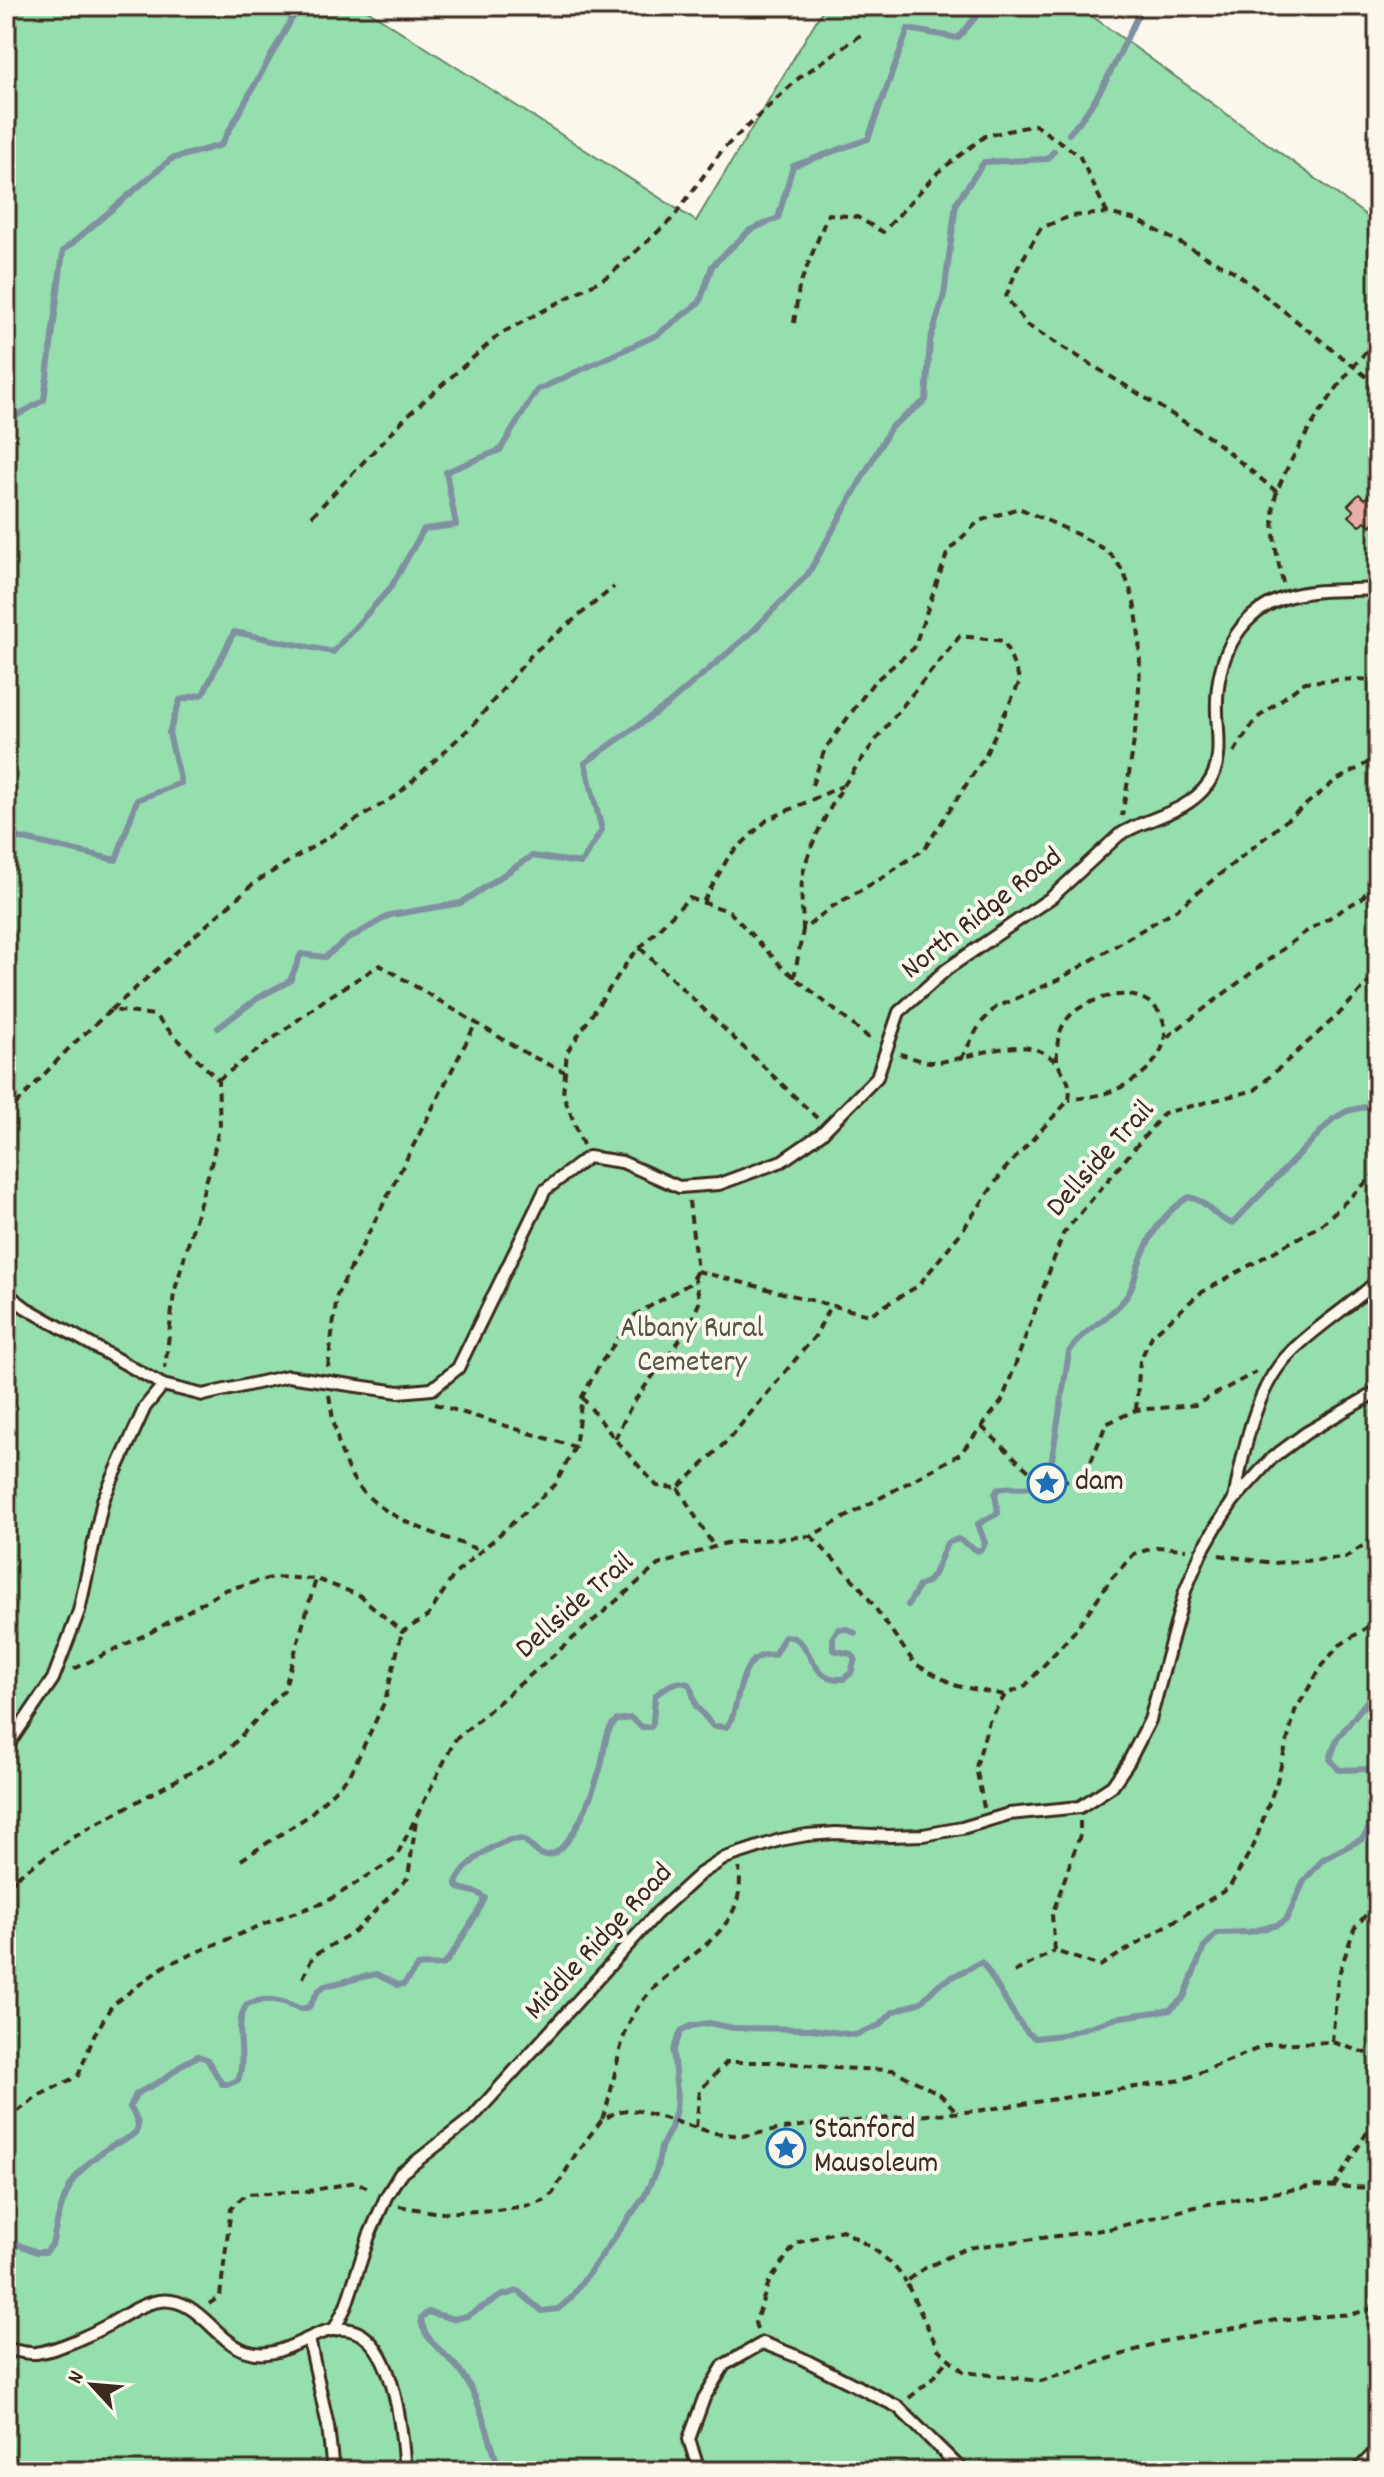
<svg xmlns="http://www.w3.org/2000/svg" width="1384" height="2477" font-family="Dekko,sans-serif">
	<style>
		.green { fill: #95dead; stroke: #688466; stroke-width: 2 }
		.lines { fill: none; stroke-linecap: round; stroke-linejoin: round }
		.stream { stroke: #7f90a0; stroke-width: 6 }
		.building { fill: #e9aea7; stroke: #3b2a1e; stroke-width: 2 }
		.lane-casing { stroke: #3b2a1e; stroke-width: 16 }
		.path { stroke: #3b2a1e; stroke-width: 4; stroke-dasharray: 8 6; stroke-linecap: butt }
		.lane { stroke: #fbf7ec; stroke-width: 10 }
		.labels { text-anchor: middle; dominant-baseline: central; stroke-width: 8; stroke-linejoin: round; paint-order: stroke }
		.street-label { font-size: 30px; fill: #3b2a1e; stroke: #fbf7ec }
		.park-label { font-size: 30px; fill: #525742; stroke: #fbf7ec }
		.poi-label { font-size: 30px; fill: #3b2a1e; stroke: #fbf7ec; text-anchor: start }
	</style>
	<rect width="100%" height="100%" fill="#fbf7ec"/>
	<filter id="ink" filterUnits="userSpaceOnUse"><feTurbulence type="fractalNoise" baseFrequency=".0125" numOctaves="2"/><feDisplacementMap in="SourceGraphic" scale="16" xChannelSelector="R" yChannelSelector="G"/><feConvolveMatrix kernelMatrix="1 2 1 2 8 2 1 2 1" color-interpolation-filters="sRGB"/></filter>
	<g filter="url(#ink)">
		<polygon class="green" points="6,6 361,6 696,221 825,6 1078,6 1378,224 1378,2471 6,2471"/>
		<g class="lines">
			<g class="stream">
				<path d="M1069 134C1102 98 1121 50 1142 6"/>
				<polyline points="6,406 16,416 44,400 63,251 171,159 221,145 299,6"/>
				<polyline points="6,862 11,836 116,860 137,800 181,783 169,733 180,700 203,694 234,632 333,652 391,587 424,529 456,525 446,472 500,450 537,390 657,335 700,302 712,266 750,230 778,218 793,166 868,139 908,29 958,38 985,6"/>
				<polyline points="218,1028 259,997 290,981 301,954 325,957 348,939 390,915 461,903 532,856 581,863 602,830 585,763 667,705 751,633 808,574 891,427 926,400 930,341 944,295 956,203 984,162 1047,159 1054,151"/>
				<path d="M908 1605 919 1586 929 1581 934 1574 947 1543 958 1539 978 1551 983 1548 985 1543 978 1524 998 1513 995 1494 998 1489C1021 1484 1039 1496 1050 1471L1069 1352C1083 1329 1112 1318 1127 1296 1133 1287 1135 1277 1138 1266 1149 1237 1161 1214 1189 1197 1208 1200 1215 1220 1233 1223L1333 1119 1347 1111 1378 1104"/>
				<polyline points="1378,1687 1337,1739 1330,1759 1339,1770 1369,1769 1378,1772"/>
				<path d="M6 2240 37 2252H46L52 2245C62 2198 68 2173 111 2146 118 2142 133 2138 137 2130 140 2122 134 2114 130 2107L136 2094 163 2080 183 2064 198 2056 207 2059 222 2084H229L238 2080C248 2055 232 2026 247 2004 267 1996 282 2000 301 2009L309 2007 318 1991 325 1986 376 1974 398 1985 404 1984 418 1966C426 1964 436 1967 444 1964 449 1961 482 1906 485 1898L478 1893 459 1888 456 1883C463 1863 502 1835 524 1840 531 1845 535 1853 543 1855 571 1860 595 1786 601 1766 605 1750 604 1730 617 1720L631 1718 642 1727H651L653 1722 655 1696C665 1687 677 1678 690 1685L696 1706 713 1726 726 1727C742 1713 734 1650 774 1655L785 1636C815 1637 805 1681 843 1679L851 1673 855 1658 851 1654 833 1650V1637L838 1629H847L855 1633"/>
				<path d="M500 2471C488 2437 482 2402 461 2372 449 2355 422 2341 421 2318L428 2312 454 2319 467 2316 501 2296 518 2291 542 2311 558 2309 570 2299 644 2197 657 2169 661 2147 671 2128 676 2110 677 2093 673 2051 681 2031 691 2026 709 2023 733 2028 811 2029 855 2035 880 2025 893 2012 921 2002 939 1984 981 1962C996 1979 1018 2030 1035 2038L1062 2035 1121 2017 1170 2010 1184 1997 1204 1947 1217 1933 1249 1932 1277 1925 1286 1920 1304 1881 1323 1859 1362 1839 1367 1832 1378 1794"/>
			</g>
		</g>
		<polygon class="building" points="1370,493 1378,500 1378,518 1371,526 1365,521 1360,526 1349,516 1354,511 1348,505 1359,494 1365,499"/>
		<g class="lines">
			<defs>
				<g id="lane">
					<path d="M6 1293 26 1308 163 1385 203 1395 288 1376 399 1392 432 1389 458 1368 545 1190 588 1157 622 1162 679 1187 719 1184 782 1161 821 1134 877 1077 899 1012 947 969 1052 897 1119 835C1149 816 1185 815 1208 784 1223 764 1218 736 1217 713 1215 663 1235 613 1287 597 1316 588 1348 591 1378 589"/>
					<path d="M1234 1500C1243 1452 1255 1386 1292 1351 1318 1325 1351 1306 1378 1280"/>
					<polyline points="6,1748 53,1679 79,1611 103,1500 145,1407 163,1385"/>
					<polyline points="334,2330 346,2306 369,2236 386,2197 400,2174 472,2118 657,1913 700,1874 725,1858 780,1840 807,1835 836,1833 889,1836 923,1835 962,1828 1009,1814 1080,1807 1112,1786 1128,1763 1150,1720 1185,1591 1201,1553 1216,1527 1233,1501 1272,1458 1306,1433 1378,1391"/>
					<polyline points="309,2339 328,2426 333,2471"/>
					<path d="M6 2349C15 2350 27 2354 36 2353 58 2350 90 2335 110 2324 125 2315 141 2304 159 2301 198 2296 214 2340 246 2351 273 2360 297 2342 321 2333 394 2305 401 2427 405 2471"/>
					<polyline points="699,2471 689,2439 704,2398 724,2365 763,2343 801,2358 898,2407 963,2471"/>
					<polyline points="1357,2471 1378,2449"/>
				</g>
			</defs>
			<use href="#lane" class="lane-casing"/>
			<g class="path">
				<polyline points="794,323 799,287 828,214 857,217 883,232 938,172 985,136 1035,125 1079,155 1107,213"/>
				<polyline points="1277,492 1212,439 1027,325 1006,297 1017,269 1041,228 1071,216 1107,213 1137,220 1235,272 1378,386"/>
				<polyline points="312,516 408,415 500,334 610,275 673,218 723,149 799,78 861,35"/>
				<path d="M1283 583C1277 557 1271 530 1274 503 1279 469 1349 362 1378 341"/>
				<polyline points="1234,752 1256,719 1305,682 1355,679 1378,680"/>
				<path d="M812 785 825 749 873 683 914 648 948 551 979 521 1019 508C1040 518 1096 540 1111 555 1161 609 1133 749 1122 816"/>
				<polyline points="703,902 729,856 767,820 842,786"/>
				<polyline points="640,948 817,1118"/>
				<path d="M794 978 803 930 830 908 882 878 925 848 985 756 1020 681 1004 641 960 636C908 701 826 789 804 869 799 887 803 911 803 930"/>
				<polyline points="111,1010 254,883 397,795 473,725 533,653 614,587"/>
				<polyline points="1167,1037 1304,933 1362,898 1378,877"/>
				<polyline points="961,1059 980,1024 995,1008 1060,979 1177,909 1335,781 1371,761 1378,763"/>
				<path d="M1057 1060C1056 1034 1062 1016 1087 1004 1163 967 1202 1051 1117 1089 1102 1096 1085 1097 1069 1100"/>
				<polyline points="218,1080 327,998 380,965 529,1055 565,1072"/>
				<polyline points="6,1115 71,1046 111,1010 154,1015 218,1080 220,1124 211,1165 174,1293 165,1368"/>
				<polyline points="583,1145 563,1094 567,1052 630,958 689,898 729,911 782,967 874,1042"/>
				<path d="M689 1201 697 1271 869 1315 918 1286 962 1231 1004 1170 1069 1100C1071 1088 1069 1081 1062 1071 1035 1025 978 1059 936 1062 924 1063 911 1057 900 1054"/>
				<polyline points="328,1367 337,1295 476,1023"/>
				<path d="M329 1395C333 1420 337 1444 347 1467 368 1517 434 1532 479 1550"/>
				<polyline points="582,1397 618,1443 657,1486 678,1488 729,1439 816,1335 830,1306"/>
				<polyline points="435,1404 575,1447"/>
				<polyline points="1136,1410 1140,1360 1152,1336 1199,1294 1321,1225 1378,1171"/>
				<polyline points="982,1427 1032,1474 1058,1482 1085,1477 1106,1424 1136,1410 1195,1405 1256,1372"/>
				<polyline points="615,1439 632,1404 687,1330 700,1301 694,1276"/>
				<polyline points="678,1488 714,1547"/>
				<polyline points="811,1536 861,1588 915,1664 957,1686 1005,1695"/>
				<polyline points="1219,1555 1273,1563 1345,1558 1378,1535"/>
				<polyline points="74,1669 153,1631 225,1590 274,1577 316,1579 359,1595 402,1632 428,1616 454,1575 555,1485 575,1447 582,1397 600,1364 635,1315 689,1284 697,1271"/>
				<polyline points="984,1808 976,1767 989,1721 1005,1695 1025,1686 1074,1632 1112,1578 1134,1554 1157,1547 1186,1549"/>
				<polyline points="1080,1821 1080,1835 1052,1915 1055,1951 1100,1966 1229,1888 1254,1845 1277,1781 1295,1711 1323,1664 1340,1645 1378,1620"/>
				<polyline points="241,1860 307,1817 350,1775 385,1701 402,1632"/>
				<polyline points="6,1870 15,1878 76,1835 224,1754 284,1690 316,1579"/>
				<polyline points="6,1895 15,1878"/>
				<polyline points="1014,1972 1055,1951"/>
				<polyline points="303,1978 313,1956 355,1931 408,1878 416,1821"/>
				<polyline points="1332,2042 1338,1977 1354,1929 1378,1900"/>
				<path d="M602 2119C617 2083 616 2039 638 2007 672 1956 749 1940 739 1868"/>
				<polyline points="6,2120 40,2095 78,2076 94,2036 112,2005 166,1965 276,1919 326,1902 395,1859 455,1740 658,1565 726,1543 811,1536 960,1454 1002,1401 1063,1234 1164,1113 1255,1090 1339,1014 1378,972"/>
				<polyline points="696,2127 700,2090 727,2062 779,2062 835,2068 893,2070 940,2094 957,2112"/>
				<polyline points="1334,2187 1378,2114"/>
				<polyline points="1378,2188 1314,2186 1203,2205 1109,2229 967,2248 923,2269 906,2282 938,2349 964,2372 1041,2381 1160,2342 1276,2320 1353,2314 1378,2307"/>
				<polyline points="399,2206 439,2213 497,2210 531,2205 544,2200 553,2193 577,2152 601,2121 616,2112 627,2110 640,2111 714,2133 742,2136 807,2125 976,2111 1182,2080 1269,2044 1332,2042 1378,2057"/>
				<polyline points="209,2304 220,2296 231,2208 246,2194 309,2191 356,2182 372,2190"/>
				<path d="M757 2329 755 2323 769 2282 796 2243 842 2230C868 2245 890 2257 906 2282"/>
				<polyline points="909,2398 931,2380 948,2359"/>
			</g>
			<use href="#lane" class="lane"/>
		</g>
	</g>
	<defs>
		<symbol id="sight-ring" viewBox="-11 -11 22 22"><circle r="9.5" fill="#fbf7ec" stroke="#1f6fb2" stroke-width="1.5"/><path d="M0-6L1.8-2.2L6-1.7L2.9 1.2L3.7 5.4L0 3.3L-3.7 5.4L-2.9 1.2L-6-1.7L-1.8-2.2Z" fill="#1f6fb2"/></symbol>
	</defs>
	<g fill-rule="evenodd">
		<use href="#sight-ring" x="1025" y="1461" width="44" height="44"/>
		<use href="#sight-ring" x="764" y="2126" width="44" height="44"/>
	</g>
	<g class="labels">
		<g class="street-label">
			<text transform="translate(983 915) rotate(-38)">North Ridge Road</text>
			<text transform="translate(1102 1160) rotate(-48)">Dellside Trail</text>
			<text transform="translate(576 1607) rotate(-41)">Dellside Trail</text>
			<text transform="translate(600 1943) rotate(-47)">Middle Ridge Road</text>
		</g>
		<g class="park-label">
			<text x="692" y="1330">Albany Rural<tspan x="692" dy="34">Cemetery</tspan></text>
		</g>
		<g class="poi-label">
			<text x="1075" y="1483">dam</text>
			<text x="814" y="2131">Stanford<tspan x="814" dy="34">Mausoleum</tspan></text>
		</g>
	</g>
	<rect width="1384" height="2477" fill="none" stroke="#fbf7ec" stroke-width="32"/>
	<rect x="16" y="16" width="1352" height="2445" fill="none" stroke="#3b2a1e" stroke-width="3" filter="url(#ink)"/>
	<g transform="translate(92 2385) rotate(296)" stroke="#fbf7ec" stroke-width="6" paint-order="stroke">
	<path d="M0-6L14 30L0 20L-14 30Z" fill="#3b2a1e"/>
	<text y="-12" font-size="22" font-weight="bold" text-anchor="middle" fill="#3b2a1e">N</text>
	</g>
</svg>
